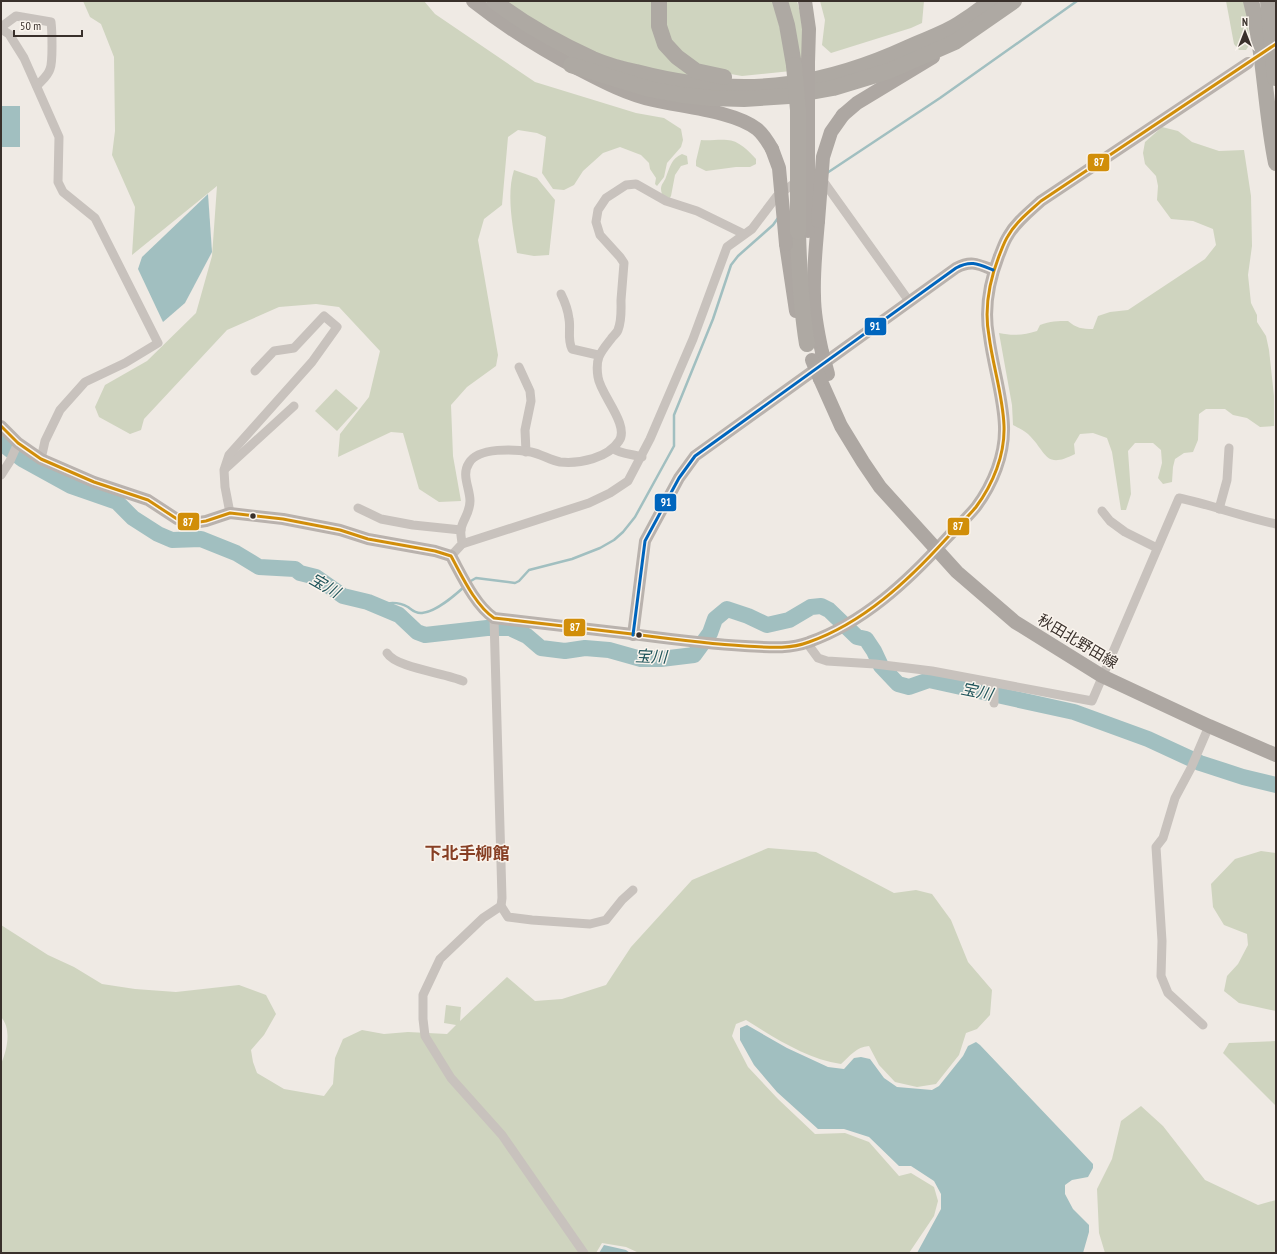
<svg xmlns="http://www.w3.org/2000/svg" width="1277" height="1254" font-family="'PT Sans Narrow','Noto Sans JP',sans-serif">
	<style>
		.green { fill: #cfd4bf }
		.water { fill: #a1bfc0 }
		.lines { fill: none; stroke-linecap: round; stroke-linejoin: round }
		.stream { stroke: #a1bfc0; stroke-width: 2.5 }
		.river { stroke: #a1bfc0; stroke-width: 16 }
		.street { stroke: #c8c2bd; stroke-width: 9 }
		.secondary { stroke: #b9b2ad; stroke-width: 12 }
		.primary { stroke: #ada7a2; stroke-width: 14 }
		.highway { stroke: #aea9a3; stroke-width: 16 }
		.primary-bridge { stroke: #ada7a2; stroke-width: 14 }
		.highway-bridge { stroke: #aea9a3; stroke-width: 16 }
		.bus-1-casing { stroke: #faf4ed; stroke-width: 6 }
		.bus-2-casing { stroke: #faf4ed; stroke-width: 6 }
		.bus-1 { stroke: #d18e09; stroke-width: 3 }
		.bus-2 { stroke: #0065bd; stroke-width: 3 }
		.bus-dot { fill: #39302b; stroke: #faf4ed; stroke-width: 1.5 }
		.labels { text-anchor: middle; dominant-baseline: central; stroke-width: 3; stroke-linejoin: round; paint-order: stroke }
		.street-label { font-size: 15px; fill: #39302b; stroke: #faf4ed }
		.water-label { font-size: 16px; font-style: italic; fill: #20555b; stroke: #faf4ed }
		.quarter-label { font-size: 17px; font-weight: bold; fill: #873f24; stroke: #faf4ed }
		.line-badge { stroke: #faf4ed; stroke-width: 1.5 }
		.badge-label { font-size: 11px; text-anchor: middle; font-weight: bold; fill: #fff }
	</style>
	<rect width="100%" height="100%" fill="#efeae4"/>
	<g class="green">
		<polygon points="83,1 424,1 435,14 535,82 636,113 664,118 681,129 683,140 681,147 667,163 664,177 657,186 655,184 656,178 650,169 649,163 641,155 620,147 603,153 583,171 574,185 564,190 553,189 542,173 546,137 537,133 518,130 508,137 502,205 484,219 478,240 498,355 496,366 467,387 451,405 453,456 461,501 439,502 419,489 403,433 391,432 338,457 340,434 369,397 380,351 339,307 316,304 279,307 227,330 144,419 141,430 130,434 99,417 95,407 105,385 147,361 196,313 212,256 217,186 132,255 135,207 112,155 115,131 114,57 101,24 90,17"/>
		<polygon points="502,1 655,1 655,29 704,77 665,73 604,56 558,35"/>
		<polygon points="664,1 773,1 791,71 742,76 708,70 682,56 667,36"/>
		<polygon points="785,1 797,1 801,16 805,60 800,62"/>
		<polygon points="820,1 924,1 922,23 911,28 831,53 822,45 825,20"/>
		<polygon points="1226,1 1245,1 1250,44 1246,50 1239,50 1234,44"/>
		<path d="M1162 127 1178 131 1192 142 1219 151 1244 150 1251 196 1252 246 1248 275 1251 303 1257 315V322L1266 336 1269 350 1274 396V426L1260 427 1247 418 1233 415 1225 409H1206L1199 414 1198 440 1193 452 1184 453 1175 459 1173 467 1172 482 1163 484 1158 478 1162 463 1161 450 1153 443H1135L1128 451 1131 494 1126 510H1121L1112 452 1107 438 1093 433 1080 434 1074 444 1075 454C1044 470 1047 452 1028 434 1024 430 1018 428 1013 425L1012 405 999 333C1013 336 1024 335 1037 331L1040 325C1050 321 1058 321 1068 321 1076 328 1082 329 1093 329L1098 316 1110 312 1128 310 1205 259 1216 245 1213 229 1193 221 1171 219 1157 200 1158 186 1156 176 1145 164 1143 153 1145 142Z"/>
		<path d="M701 140C710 141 719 139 727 140 738 140 749 151 756 159V164L750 167H736L706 171 696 166V161Z"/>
		<path d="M682 154 687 156 688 164 681 166 675 175 671 196 669 199 664 198C663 195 661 193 661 189 661 184 665 181 666 177 670 167 671 159 682 154Z"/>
		<path d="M514 170 537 178 555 200 549 255 534 256 517 253C513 228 506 195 514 170Z"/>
		<polygon points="336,389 358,408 337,431 315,411"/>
		<path d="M768 848 816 852 894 893 916 890 932 894 951 920 968 962 992 990 990 1015 977 1029 966 1033 959 1055 936 1084 917 1087 895 1082 879 1065 869 1046C856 1047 850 1056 841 1064 807 1059 775 1038 746 1020L736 1024 732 1036 748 1067 778 1099 815 1134 845 1133 869 1142 899 1176 911 1173 934 1187 938 1201 934 1216 909 1253H639L626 1247 602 1243 596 1253H1V1064C7 1050 12 1029 1 1017V925L48 955 74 967 102 984 135 989 176 992 239 985 266 995 276 1014 264 1035 251 1050 253 1062 257 1073 284 1089 324 1096 333 1084 335 1058 343 1039 362 1030 384 1034 408 1032 447 1034 456 1025 444 1023 446 1005 461 1007 460 1021 507 977 535 1001 562 999 606 985 631 947 692 880Z"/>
		<polygon points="1261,851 1276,853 1276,1011 1239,1003 1224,991 1227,976 1238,964 1248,945 1247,934 1224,925 1213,907 1211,884 1235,859"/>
		<polygon points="1276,1041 1276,1106 1223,1053 1229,1043"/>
		<polygon points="1141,1106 1163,1126 1205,1180 1258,1205 1276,1200 1276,1253 1105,1253 1099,1233 1097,1189 1112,1159 1121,1121"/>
	</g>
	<g class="water">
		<rect x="1" y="106" width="19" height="41"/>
		<polygon points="208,194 212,252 185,303 163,322 138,269 142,257"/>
		<polygon points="747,1025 787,1048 828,1067 844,1069 854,1058 861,1057 870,1059 884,1078 897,1087 932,1090 939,1086 963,1056 968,1046 976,1042 980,1045 1093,1164 1093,1168 1088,1177 1072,1180 1065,1185 1065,1194 1073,1209 1089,1225 1089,1232 1083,1253 917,1253 941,1209 941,1194 934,1181 911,1166 899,1166 869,1137 844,1129 818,1129 777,1092 754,1065 740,1040 740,1028"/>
		<polygon points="604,1245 626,1250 630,1253 599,1253"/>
	</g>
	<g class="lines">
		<g class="stream">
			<polyline points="827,173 940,98 1077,1"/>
			<polyline points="469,582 476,578 515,583 519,581 529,570 572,559 600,548 614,540 623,532 635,517 674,446 674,415 713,319 731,265 738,256 773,225 778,218"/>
			<path d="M378 606C388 602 397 601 408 607 412 610 416 614 422 613 436 612 454 596 464 587"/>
		</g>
		<polyline class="river" points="1,443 22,459 71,486 117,502 133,518 158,534 172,540 201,539 236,553 259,567 295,569 300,573 316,577 343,596 368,602 399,615 417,632 425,635 487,628 510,628 527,636 541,648 565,651 585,648 609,650 641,659 661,659 694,655 710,633 715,619 727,609 748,616 767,625 789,620 811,607 821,606 829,610 857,637 866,639 874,651 881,666 898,684 909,687 929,680 1074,712 1148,739 1200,763 1243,777 1276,785"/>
		<g class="street">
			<path d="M1 27 16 16 51 22C52 30 53 62 50 69 48 76 41 81 37 86"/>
			<polyline points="1,29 9,34 24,58 59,137 58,182 63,192 95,218 158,343 125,363 85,382 60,410 45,441 41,459"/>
			<polyline points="821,178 909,301"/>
			<path d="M561 294C565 302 568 310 569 319 571 329 567 339 572 349L598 355"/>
			<polyline points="519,367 530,391 531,401 525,430 526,452"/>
			<path d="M614 449C620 454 633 454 642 457"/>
			<polyline points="225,469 294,406"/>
			<polyline points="1,475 10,461 18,443"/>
			<polyline points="358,508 381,519 413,525 461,530"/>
			<polyline points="1219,509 1227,480 1229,448"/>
			<polyline points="1102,511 1110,521 1125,532 1157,548"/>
			<polyline points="230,513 225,487 224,470 229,455 312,362 337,327 324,316 294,348 274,351 255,371"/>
			<polyline points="462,544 589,503 610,493 628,481 650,439 693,339 727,247 752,229 777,196 800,179"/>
			<path d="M451 556 462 544C462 540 460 534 461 529 463 519 470 513 470 501 470 488 461 475 469 463 478 447 515 449 531 452 541 454 550 460 560 462 580 464 608 458 619 441 630 425 600 394 598 377 595 358 600 353 611 339 613 336 617 333 618 330 622 320 621 309 621 300 622 287 623 275 624 263L620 257 600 235 596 222 598 210 606 198 626 185 636 184 666 201 697 211 744 234"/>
			<polyline points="494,618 502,898 501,906 508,917 532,920 590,924 606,920 622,900 633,890"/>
			<path d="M807 643 818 658 827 661 875 664 932 671 1092 701 1179 498C1212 505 1243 517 1276 524"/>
			<path d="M387 653C396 668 446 673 463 681"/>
			<polyline points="994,703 994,683"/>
			<polyline points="501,906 483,918 440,959 423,995 423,1019 425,1036 451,1078 502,1135 584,1253"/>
			<polyline points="1203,1025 1168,993 1161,976 1162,941 1156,847 1163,838 1175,798 1191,768 1209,726"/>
		</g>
		<g class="secondary">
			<path d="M1 426 18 443 41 459 94 482 148 500 177 519 193 523 206 521 230 513 283 519 340 530 368 539 435 551 451 556C462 576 475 605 494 618 540 623 586 629 632 634 670 639 707 644 745 646 766 647 788 650 809 642 863 623 908 581 946 539 956 528 967 518 976 507 993 484 1005 455 1004 426 1003 396 993 367 989 336 984 309 989 282 999 256 1002 249 1004 242 1008 236 1016 222 1029 212 1041 201L1248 63"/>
			<path d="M633 635 645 541 679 478 695 456 956 268C971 260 978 264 993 270"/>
		</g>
		<g class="primary">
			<path d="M473 1C506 27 541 49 577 68 602 81 626 94 653 100 683 107 734 111 757 129 764 135 768 142 772 149"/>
			<polyline points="805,1 809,29 808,62"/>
			<polyline points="843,115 857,103 933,57"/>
			<path d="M818 221C816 246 813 271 814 296 814 315 818 334 822 352"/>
			<polyline points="786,244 796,311"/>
			<polyline points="820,379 841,426 863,462 880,487 957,572 1015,622 1102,676 1209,726 1276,755"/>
		</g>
		<g class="highway">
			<path d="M494 1C524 24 558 43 593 59 607 65 622 69 636 72 686 85 739 91 789 84 830 78 870 65 907 48 924 40 944 34 959 24 970 17 981 9 991 1"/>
			<polyline points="659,1 659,26 665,44 677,57 696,71 724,77"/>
			<polyline points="780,1 787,25 794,65"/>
			<path d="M1251 1C1265 54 1265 109 1276 163"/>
			<polyline points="1268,1 1275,78"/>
			<polyline points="571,65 649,89 682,95 710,98 744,99 789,96 833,88 889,71 955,42 1014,1"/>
			<path d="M798 232C799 270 801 307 807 344"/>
		</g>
		<g class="primary-bridge">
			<polyline points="808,62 808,231"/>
			<polyline points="772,149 779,168 786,244"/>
			<polyline points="818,221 823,157 831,132 843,115"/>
			<polyline points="822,352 828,374"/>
			<polyline points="812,360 820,379"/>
		</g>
		<polyline class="highway-bridge" points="794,65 798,110 798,232"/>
		<defs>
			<path id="bus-1" d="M1 426 18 443 41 459 94 482 148 500 177 519 193 523 206 521 230 513 283 519 340 530 368 539 435 551 451 556C462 576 475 605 494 618 540 623 586 629 632 634 670 639 707 644 745 646 766 647 788 650 809 642 863 623 908 581 946 539 956 528 967 518 976 507 993 484 1005 455 1004 426 1003 396 993 367 989 336 984 309 989 282 999 256 1002 249 1004 242 1008 236 1016 222 1029 212 1041 201L1276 44"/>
			<path id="bus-2" d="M633 635 645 541 679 478 695 456 956 268C971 260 978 264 993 270"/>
		</defs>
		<use href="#bus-1" class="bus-1-casing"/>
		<use href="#bus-2" class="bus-2-casing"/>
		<use href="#bus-1" class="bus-1"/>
		<use href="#bus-2" class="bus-2"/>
	</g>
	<g class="bus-dot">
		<circle cx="253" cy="516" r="3.5"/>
		<circle cx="639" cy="635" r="3.5"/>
	</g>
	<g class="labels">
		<g class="street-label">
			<text transform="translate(1078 641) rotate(31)">秋田北野田線</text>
		</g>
		<g class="water-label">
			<text transform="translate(325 585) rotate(30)">宝川</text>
			<text transform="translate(651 656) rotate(2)">宝川</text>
			<text transform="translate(977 691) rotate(12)">宝川</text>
		</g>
		<g class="quarter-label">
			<text x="467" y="853">下北手柳館</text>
		</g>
	</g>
	<g class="line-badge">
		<rect x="1087" y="153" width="23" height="19" rx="4" fill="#d18e09"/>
		<rect x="864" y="317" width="23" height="19" rx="4" fill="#0065bd"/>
		<rect x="654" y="493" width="23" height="19" rx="4" fill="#0065bd"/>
		<rect x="177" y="512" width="23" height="19" rx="4" fill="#d18e09"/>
		<rect x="947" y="517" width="23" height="19" rx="4" fill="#d18e09"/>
		<rect x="563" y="618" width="23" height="19" rx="4" fill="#d18e09"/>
	</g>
	<g class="badge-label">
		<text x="1099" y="166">87</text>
		<text x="875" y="330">91</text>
		<text x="666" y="506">91</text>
		<text x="188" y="526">87</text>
		<text x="958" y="530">87</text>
		<text x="575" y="631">87</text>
	</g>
	<rect width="1277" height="1254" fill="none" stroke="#39302b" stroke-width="4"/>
	<g transform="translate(1245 32)" stroke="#faf4ed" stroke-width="3" paint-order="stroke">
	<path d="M0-3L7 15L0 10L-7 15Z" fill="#39302b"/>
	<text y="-6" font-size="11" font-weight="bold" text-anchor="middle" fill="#39302b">N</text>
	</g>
	<path d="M14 30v6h68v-6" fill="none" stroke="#39302b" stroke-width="2"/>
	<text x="20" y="30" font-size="12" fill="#39302b" stroke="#faf4ed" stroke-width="3" paint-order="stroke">50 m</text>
</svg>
